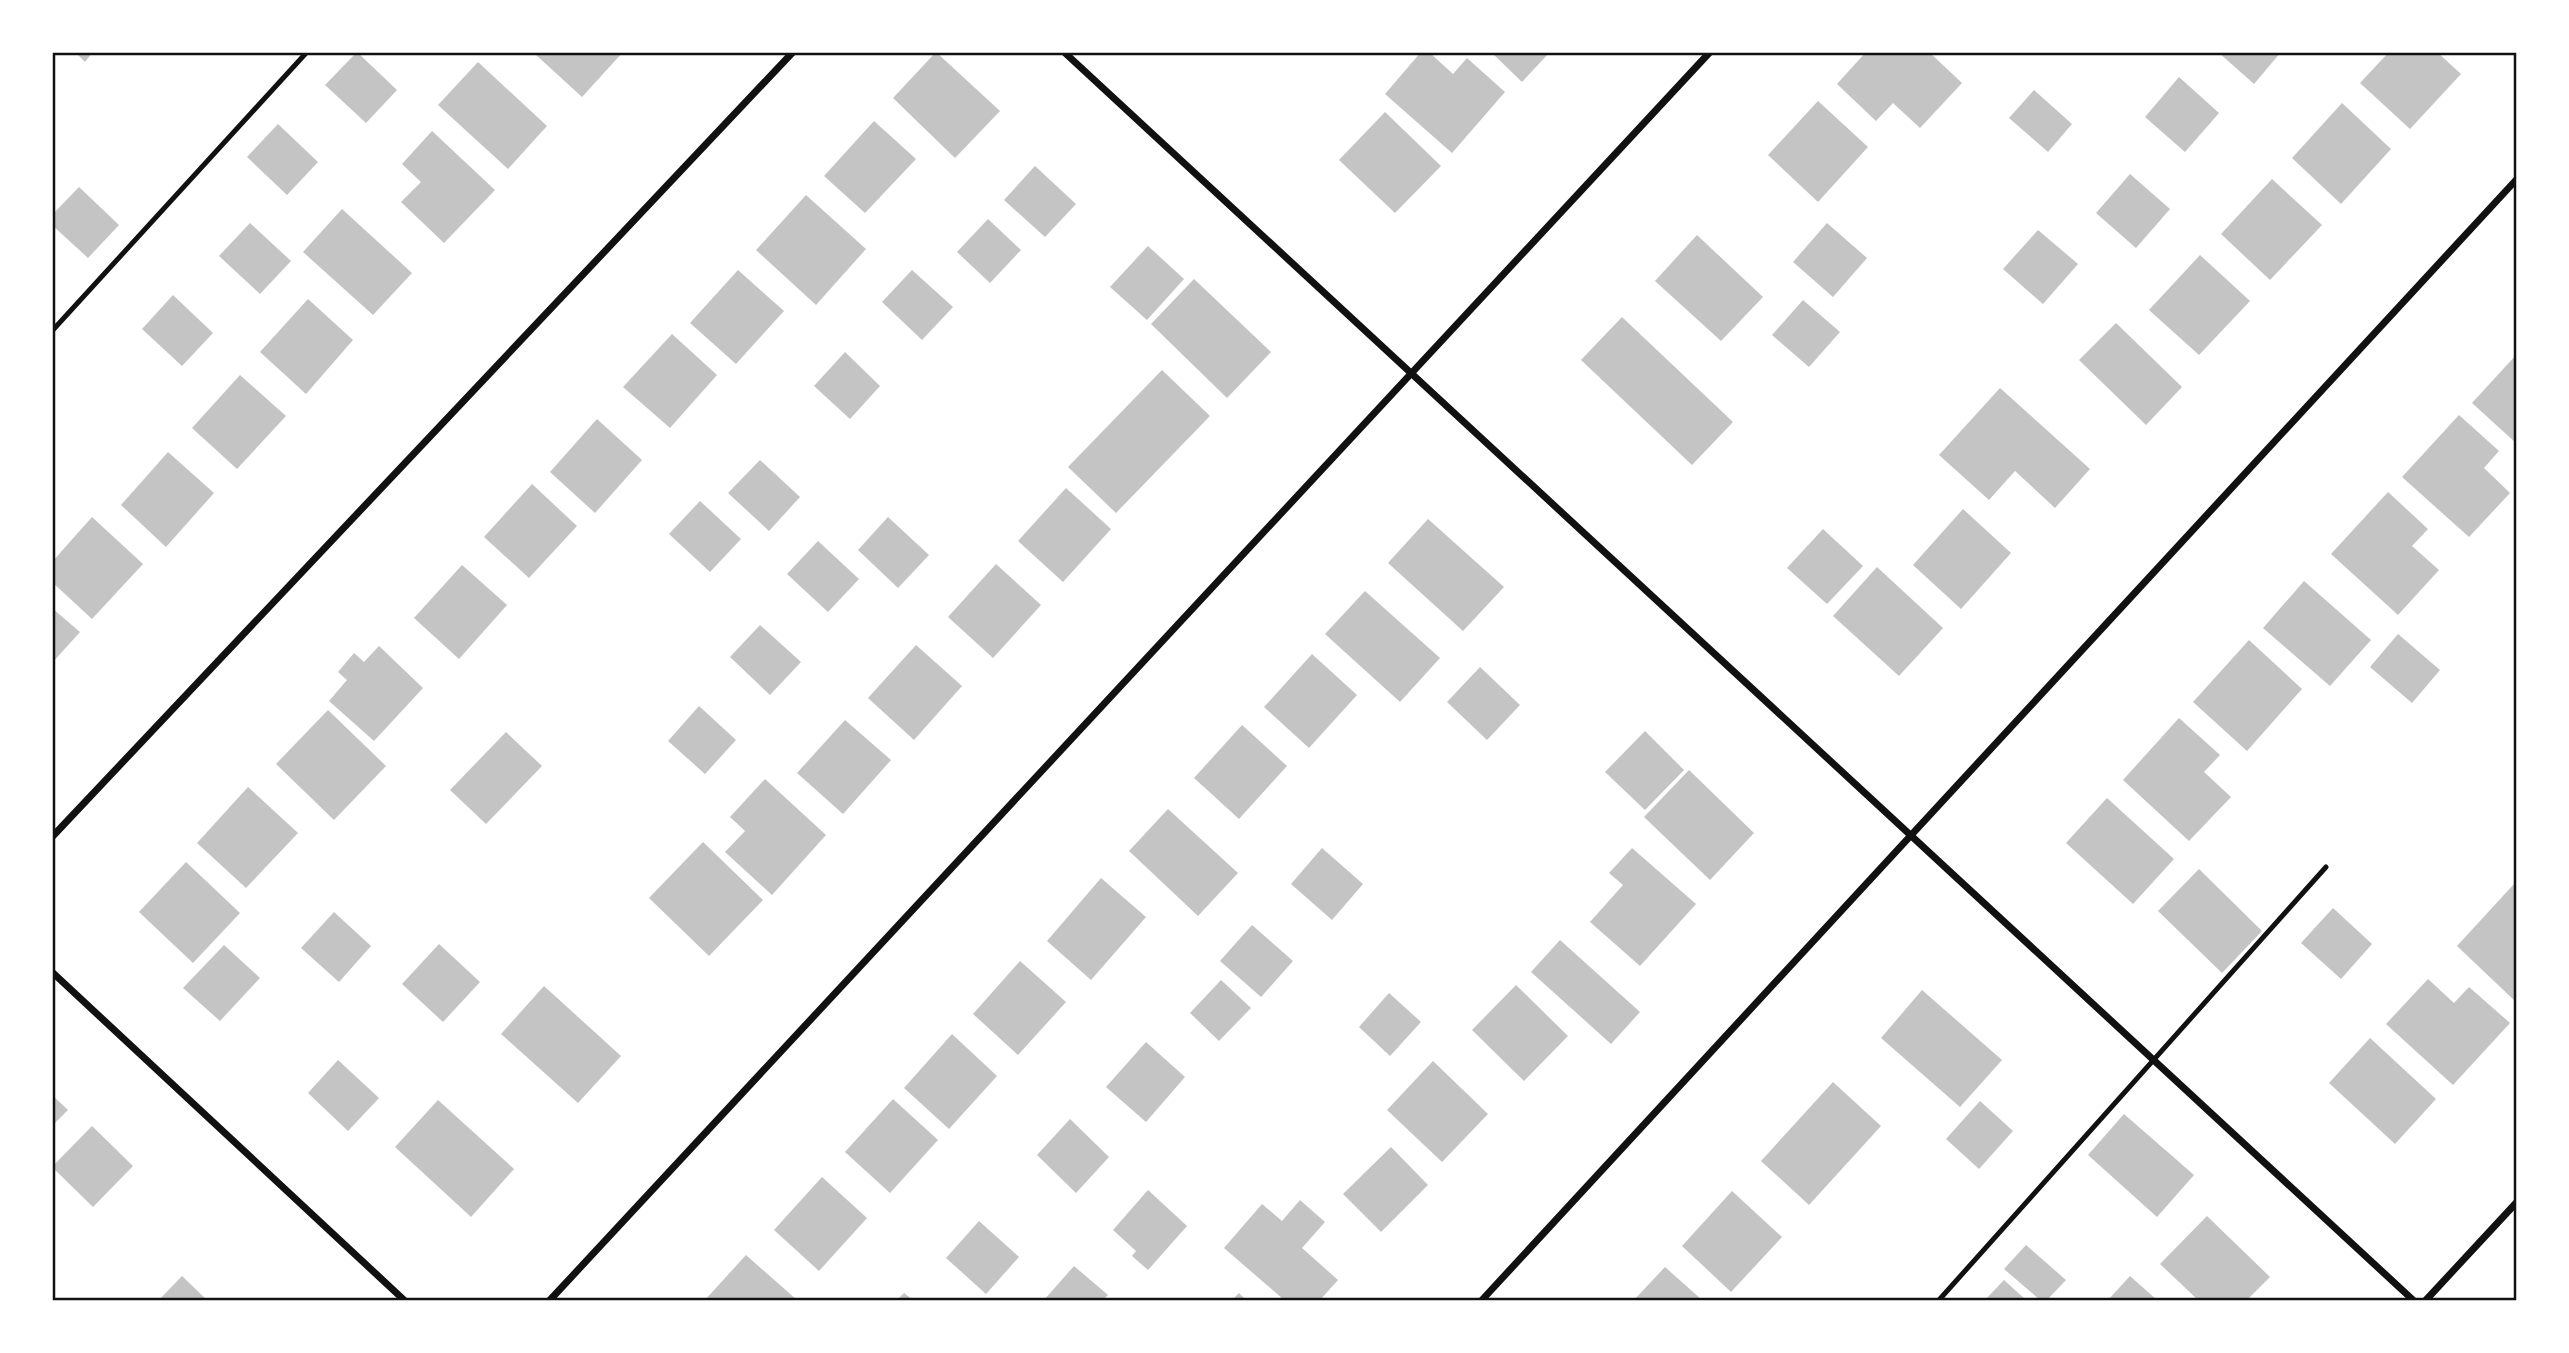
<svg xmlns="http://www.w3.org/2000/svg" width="2569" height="1353" font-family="'PT Sans Narrow',sans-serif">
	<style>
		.building { fill: #c4c4c4 }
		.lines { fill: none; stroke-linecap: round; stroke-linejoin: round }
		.service { stroke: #111; stroke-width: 5 }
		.minor { stroke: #111; stroke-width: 7 }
		.neatline { fill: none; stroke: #111; stroke-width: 2.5 }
	</style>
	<rect width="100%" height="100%" fill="#fff"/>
	<g class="building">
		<polygon points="75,52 93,52 85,62"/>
		<polygon points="357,52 397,90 366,123 325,85"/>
		<polygon points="536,52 623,52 582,97 535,54"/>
		<polygon points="936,52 1000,111 955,158 893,98"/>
		<polygon points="1421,52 1429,52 1453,74 1467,58 1505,92 1452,153 1385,94"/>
		<polygon points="1491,52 1550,52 1522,82"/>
		<polygon points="1866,52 1929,52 1962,83 1920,128 1893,103 1876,121 1837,84"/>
		<polygon points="2218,52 2281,52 2254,84"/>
		<polygon points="2389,52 2437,52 2461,74 2410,129 2360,83"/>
		<polygon points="478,62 547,126 508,169 438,105"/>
		<polygon points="2179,77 2219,113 2185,152 2145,117"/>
		<polygon points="2034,90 2072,124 2048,152 2009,118"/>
		<polygon points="1818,101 1868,147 1818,202 1768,155"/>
		<polygon points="2342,103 2391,149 2341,204 2292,158"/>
		<polygon points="1385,112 1441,166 1395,213 1339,160"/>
		<polygon points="874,121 916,159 865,213 824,176"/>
		<polygon points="278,124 318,162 287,195 247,157"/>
		<polygon points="432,131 495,190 444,243 401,202 421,182 402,164"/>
		<polygon points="1035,166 1076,204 1045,237 1004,200"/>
		<polygon points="2130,174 2170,209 2136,248 2096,213"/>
		<polygon points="2272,179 2322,225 2270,280 2221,234"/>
		<polygon points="79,187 119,225 88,258 52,225 52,215"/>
		<polygon points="806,195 866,249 816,305 756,250"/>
		<polygon points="342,209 412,273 373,315 303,252"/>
		<polygon points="988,219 1021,250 990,283 957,252"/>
		<polygon points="250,223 291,261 260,294 219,256"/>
		<polygon points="1827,223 1867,258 1833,297 1793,262"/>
		<polygon points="2038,230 2078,264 2043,304 2003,269"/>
		<polygon points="1697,235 1763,297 1721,341 1655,281"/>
		<polygon points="1148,246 1184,279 1147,320 1110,287"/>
		<polygon points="2200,255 2250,301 2199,355 2149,310"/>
		<polygon points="738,270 784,311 736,364 690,323"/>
		<polygon points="912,270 953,307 922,340 882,302"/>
		<polygon points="1194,279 1271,352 1227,398 1151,324"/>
		<polygon points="173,295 213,333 182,366 142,329"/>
		<polygon points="308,299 353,340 306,394 260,352"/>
		<polygon points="1803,300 1840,332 1809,367 1772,335"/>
		<polygon points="1622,317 1733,422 1692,465 1581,360"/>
		<polygon points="2116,323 2182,387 2146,425 2079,360"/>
		<polygon points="672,334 717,375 670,428 623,387"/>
		<polygon points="845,352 880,386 850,419 814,386"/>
		<polygon points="2516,355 2516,443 2472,403"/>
		<polygon points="1162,370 1210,416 1116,513 1068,467"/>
		<polygon points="240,375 286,416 237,469 192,428"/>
		<polygon points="2000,388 2090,469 2055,508 2015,471 1989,500 1939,455"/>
		<polygon points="2459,415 2499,451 2484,468 2510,493 2469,537 2402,477"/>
		<polygon points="597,419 642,460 595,513 550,472"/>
		<polygon points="168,452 214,493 166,547 121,505"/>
		<polygon points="760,460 800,497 769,531 728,493"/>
		<polygon points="532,484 577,526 529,578 484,537"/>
		<polygon points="1066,488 1111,529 1063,582 1018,541"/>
		<polygon points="2388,492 2428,529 2412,546 2439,570 2398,615 2331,554"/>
		<polygon points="700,501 741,539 710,572 669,534"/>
		<polygon points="1963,509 2011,553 1961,609 1913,565"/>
		<polygon points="92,517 143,564 92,619 52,582 52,562"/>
		<polygon points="888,517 929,555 898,588 858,550"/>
		<polygon points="1428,519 1504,587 1463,631 1388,563"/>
		<polygon points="1823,529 1863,566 1827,604 1787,568"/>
		<polygon points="818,541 859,579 828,612 787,574"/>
		<polygon points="996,564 1041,605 993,658 948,617"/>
		<polygon points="462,565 507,605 459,659 414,618"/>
		<polygon points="1877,567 1943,628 1899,676 1833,616"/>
		<polygon points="2304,581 2371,640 2330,686 2263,628"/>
		<polygon points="1365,591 1440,658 1400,702 1325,634"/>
		<polygon points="52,608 80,632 52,663"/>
		<polygon points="760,625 801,662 770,695 730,657"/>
		<polygon points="2398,634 2440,670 2412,703 2370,667"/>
		<polygon points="2249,640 2302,689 2247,751 2193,702"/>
		<polygon points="916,645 962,686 914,740 868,698"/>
		<polygon points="379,646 423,688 374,741 329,701 347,680 338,672 354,653 364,662"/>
		<polygon points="1312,654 1357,695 1309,748 1264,707"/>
		<polygon points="1480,667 1520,705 1487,740 1447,702"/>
		<polygon points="699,706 736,740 705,774 668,741"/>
		<polygon points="328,710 386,766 334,820 276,764"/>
		<polygon points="2179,718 2220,755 2204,772 2231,797 2189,841 2123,780"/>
		<polygon points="845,720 891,760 843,814 797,773"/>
		<polygon points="1242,725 1287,766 1239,819 1194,778"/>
		<polygon points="1645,731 1684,770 1645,810 1605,772"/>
		<polygon points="506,732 542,766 486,824 450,790"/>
		<polygon points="1689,770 1754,833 1710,880 1644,817"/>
		<polygon points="765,779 826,835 772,895 725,852 745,831 730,817"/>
		<polygon points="248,787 298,833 246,888 197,843"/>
		<polygon points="2107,798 2174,859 2133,904 2066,843"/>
		<polygon points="1168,809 1238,873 1198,916 1129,851"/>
		<polygon points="703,842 763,900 709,956 649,898"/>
		<polygon points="1322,848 1363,884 1332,920 1291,884"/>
		<polygon points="1632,848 1696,904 1640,966 1590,922 1623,885 1609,873"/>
		<polygon points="186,862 240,913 193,963 139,912"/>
		<polygon points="2199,869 2262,931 2222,973 2158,911"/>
		<polygon points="1101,878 1146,917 1091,980 1047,941"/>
		<polygon points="2514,884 2516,886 2516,1002 2457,946"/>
		<polygon points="2333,908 2372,944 2341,979 2301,943"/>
		<polygon points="334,912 371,946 339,982 301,948"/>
		<polygon points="1252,925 1293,961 1261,997 1220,961"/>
		<polygon points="1560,940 1640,1012 1611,1044 1531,972"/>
		<polygon points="439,944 480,982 443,1022 402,984"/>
		<polygon points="224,945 260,978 220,1021 183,988"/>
		<polygon points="1020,961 1066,1002 1018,1055 973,1014"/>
		<polygon points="2428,979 2454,1003 2469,987 2510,1023 2453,1085 2386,1024"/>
		<polygon points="1221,980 1251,1008 1219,1041 1190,1013"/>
		<polygon points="1516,985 1568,1036 1524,1081 1472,1030"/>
		<polygon points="544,986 621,1056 578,1103 501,1034"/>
		<polygon points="1922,990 2002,1060 1960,1107 1881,1038"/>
		<polygon points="1389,993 1421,1022 1390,1056 1359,1027"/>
		<polygon points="952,1034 997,1076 949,1129 904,1088"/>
		<polygon points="2370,1038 2436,1099 2395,1144 2329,1083"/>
		<polygon points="1146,1042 1185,1077 1146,1122 1106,1087"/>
		<polygon points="338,1060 379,1098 348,1131 308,1093"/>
		<polygon points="1433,1061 1488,1114 1442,1162 1387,1110"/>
		<polygon points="1833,1082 1881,1126 1809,1205 1761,1161"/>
		<polygon points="52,1095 68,1110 52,1126"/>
		<polygon points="893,1099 938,1140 890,1193 845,1152"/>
		<polygon points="438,1100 514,1169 471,1217 395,1147"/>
		<polygon points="1980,1101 2013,1131 1979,1169 1946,1139"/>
		<polygon points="2124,1114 2194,1175 2157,1217 2088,1155"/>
		<polygon points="1070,1119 1109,1157 1076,1193 1037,1155"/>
		<polygon points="92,1126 133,1166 93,1207 52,1167"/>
		<polygon points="1391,1147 1428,1185 1381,1232 1343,1194"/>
		<polygon points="822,1177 867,1218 819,1271 774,1230"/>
		<polygon points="1148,1190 1187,1226 1148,1270 1132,1256 1136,1251 1113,1230"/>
		<polygon points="1732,1191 1782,1237 1731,1292 1682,1246"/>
		<polygon points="1300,1200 1325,1222 1302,1248 1338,1280 1320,1300 1284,1300 1224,1248 1262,1204 1282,1221"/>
		<polygon points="2207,1216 2270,1277 2247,1300 2198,1300 2160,1264"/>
		<polygon points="979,1221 1019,1257 986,1294 946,1258"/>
		<polygon points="2026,1245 2066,1280 2047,1300 2040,1300 2004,1269"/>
		<polygon points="746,1255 797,1300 705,1300"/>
		<polygon points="1074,1266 1108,1295 1103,1300 1044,1300"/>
		<polygon points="1665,1267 1702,1300 1634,1300"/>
		<polygon points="182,1276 207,1300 159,1300"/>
		<polygon points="2130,1276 2157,1300 2108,1300"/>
		<polygon points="2004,1280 2026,1300 1985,1300"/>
		<polygon points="904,1293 913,1300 897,1300"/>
		<polygon points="1239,1293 1246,1300 1232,1300"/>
	</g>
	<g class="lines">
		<g class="service">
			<polyline points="52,331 307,52"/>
			<polyline points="1939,1300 2326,867"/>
		</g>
		<g class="minor">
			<polyline points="1064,52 2413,1300"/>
			<polyline points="52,837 793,52"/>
			<polyline points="52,972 404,1300"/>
			<polyline points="550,1300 1710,52"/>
			<polyline points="1482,1300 2516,180"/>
			<polyline points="2426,1300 2516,1203"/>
		</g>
	</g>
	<rect width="2569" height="1353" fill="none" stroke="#ffffff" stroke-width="108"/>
	<rect x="54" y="54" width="2461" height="1245" class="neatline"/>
</svg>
